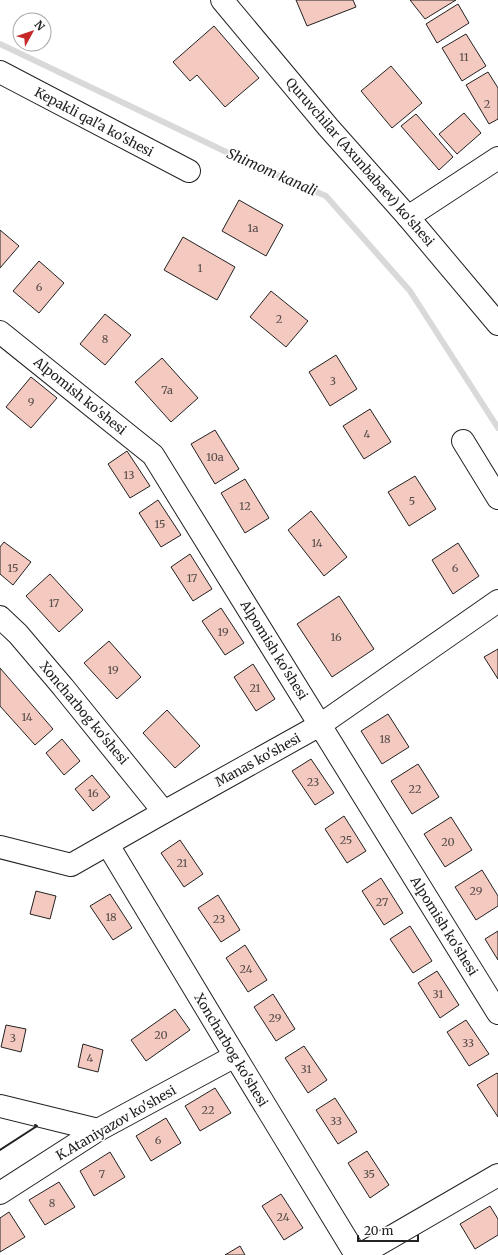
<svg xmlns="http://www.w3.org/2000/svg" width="498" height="1255" font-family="Merriweather,serif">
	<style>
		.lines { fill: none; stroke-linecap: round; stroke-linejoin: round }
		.stream { stroke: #d9d9d9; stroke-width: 6 }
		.building { fill: #f3c9c0; stroke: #222 }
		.minor-casing { stroke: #222; stroke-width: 24 }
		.major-casing { stroke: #222; stroke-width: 24 }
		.minor { stroke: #fff; stroke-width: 22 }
		.major { stroke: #fff; stroke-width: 22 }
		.wall { stroke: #222; stroke-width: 2 }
		.labels { text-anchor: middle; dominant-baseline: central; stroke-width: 3; stroke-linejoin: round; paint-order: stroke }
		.number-label { font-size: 11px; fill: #564c4a }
		.street-label { font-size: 13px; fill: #222; stroke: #fff }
		.water-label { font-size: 14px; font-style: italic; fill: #222; stroke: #fff }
	</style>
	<rect width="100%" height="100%" fill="#fff"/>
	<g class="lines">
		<polyline class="stream" points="0,44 241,159 326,196 410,291 498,428"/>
	</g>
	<g class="building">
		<polygon points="296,0 353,0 356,7 307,26"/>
		<polygon points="410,0 456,0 425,19"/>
		<polygon points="458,4 469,23 437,43 426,24"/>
		<polygon points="214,26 259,78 225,107 197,75 190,81 173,62"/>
		<polygon points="466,34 486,66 462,81 442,48"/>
		<polygon points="391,66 422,103 392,128 361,91"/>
		<polygon points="488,72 498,88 498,119 489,124 466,85"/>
		<polygon points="464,113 481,133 457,154 439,134"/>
		<polygon points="416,114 453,157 439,170 401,126"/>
		<polygon points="239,200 283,225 266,256 222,231"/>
		<polygon points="0,230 19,246 0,268"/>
		<polygon points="183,237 235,267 217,300 164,270"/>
		<polygon points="39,261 64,283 39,313 13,291"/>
		<polygon points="271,291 308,321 286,347 250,317"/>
		<polygon points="105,314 131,335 105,365 80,344"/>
		<polygon points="336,355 357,389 330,406 309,372"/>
		<polygon points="162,358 198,398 171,422 135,382"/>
		<polygon points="31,377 57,398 31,428 6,407"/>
		<polygon points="370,409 391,442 364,459 343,426"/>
		<polygon points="215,430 239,469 215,484 191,444"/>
		<polygon points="127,451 150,486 130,498 108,464"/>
		<polygon points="415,476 436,509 409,526 388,492"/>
		<polygon points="245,479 269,518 245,533 221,493"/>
		<polygon points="158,500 181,535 161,547 139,513"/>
		<polygon points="311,511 347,557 324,576 288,530"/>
		<polygon points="4,542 31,562 13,585 0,574 0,547"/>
		<polygon points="458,543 479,576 453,594 432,560"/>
		<polygon points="190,554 212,589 193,601 171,567"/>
		<polygon points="50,574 83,610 59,632 26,596"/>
		<polygon points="339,596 374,649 332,677 297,624"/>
		<polygon points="221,608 244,643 225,655 202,621"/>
		<polygon points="109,641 141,677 117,699 84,663"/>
		<polygon points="498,649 498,679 484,657"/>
		<polygon points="253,664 275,699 256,711 234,677"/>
		<polygon points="0,668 53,729 35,745 0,706"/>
		<polygon points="167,710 200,746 175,768 143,733"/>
		<polygon points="388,714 409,747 382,764 361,731"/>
		<polygon points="62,739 80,761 64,775 46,753"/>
		<polygon points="311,759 334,793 315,805 292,771"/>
		<polygon points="418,764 439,797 412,814 391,781"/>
		<polygon points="92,775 110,797 93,811 75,789"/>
		<polygon points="344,816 366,851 347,863 325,829"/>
		<polygon points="451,817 472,850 445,867 424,834"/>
		<polygon points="180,840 203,874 184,887 161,853"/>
		<polygon points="482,870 498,896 498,906 476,920 455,887"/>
		<polygon points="381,878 403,913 384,925 362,891"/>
		<polygon points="36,891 56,896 50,919 30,914"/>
		<polygon points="110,894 132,928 113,940 90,906"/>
		<polygon points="218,895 240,930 221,942 198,908"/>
		<polygon points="410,926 432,961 413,973 390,939"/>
		<polygon points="498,931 498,960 485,939"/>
		<polygon points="245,945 267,980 248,992 226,958"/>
		<polygon points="437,971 459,1005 440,1018 418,983"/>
		<polygon points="273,994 295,1029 276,1041 254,1007"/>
		<polygon points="175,1009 190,1030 146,1061 131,1040"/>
		<polygon points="466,1020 489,1054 469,1066 447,1032"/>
		<polygon points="6,1025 26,1029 21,1052 1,1047"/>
		<polygon points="83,1044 103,1050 98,1072 78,1067"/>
		<polygon points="304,1046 327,1080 308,1093 285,1058"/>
		<polygon points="497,1073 498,1074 498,1117 477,1085"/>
		<polygon points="215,1088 231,1113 200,1131 185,1106"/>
		<polygon points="335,1098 357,1132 338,1144 316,1110"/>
		<polygon points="166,1118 181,1143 151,1161 136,1136"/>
		<polygon points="367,1151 389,1185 370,1198 348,1163"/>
		<polygon points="110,1152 125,1177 94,1196 80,1171"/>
		<polygon points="59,1182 75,1207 45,1225 29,1200"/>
		<polygon points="281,1194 303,1228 284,1240 262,1206"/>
		<polygon points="490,1206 498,1219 498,1235 475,1249 460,1224"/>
		<polygon points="9,1212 25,1237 0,1252 0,1218"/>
		<polygon points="240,1246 245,1255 225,1255"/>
	</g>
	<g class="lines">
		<defs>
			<g id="minor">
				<polyline points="0,72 189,171"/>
				<polyline points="408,217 498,158"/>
				<polyline points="0,332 153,455 498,1013"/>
				<polyline points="463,441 498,498"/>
				<polyline points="0,617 18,634 63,687 164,812"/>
				<polyline points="108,845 235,1056 356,1255"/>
				<polyline points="0,847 71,865 164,812 320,725 498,601"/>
				<polyline points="0,1106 98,1130"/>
				<polyline points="0,1193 98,1130 235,1056"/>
				<polyline points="360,1255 498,1175"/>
			</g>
			<polyline id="major" points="222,0 328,127 408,217 498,324"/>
		</defs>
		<use href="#minor" class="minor-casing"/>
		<use href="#major" class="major-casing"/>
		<use href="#minor" class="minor"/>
		<use href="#major" class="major"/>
		<polyline class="wall" points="0,1150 37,1126 35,1125"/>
	</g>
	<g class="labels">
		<g class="number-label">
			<text x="464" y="57">11</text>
			<text x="487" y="104">2</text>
			<text x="253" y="228">1a</text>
			<text x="200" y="268">1</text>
			<text x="39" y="287">6</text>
			<text x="279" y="319">2</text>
			<text x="105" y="339">8</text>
			<text x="333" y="381">3</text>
			<text x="167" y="390">7a</text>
			<text x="31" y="402">9</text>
			<text x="367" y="434">4</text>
			<text x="215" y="457">10a</text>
			<text x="129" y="475">13</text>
			<text x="412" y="501">5</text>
			<text x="245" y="506">12</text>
			<text x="160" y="524">15</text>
			<text x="317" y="543">14</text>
			<text x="13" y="568">15</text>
			<text x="455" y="568">6</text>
			<text x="192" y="578">17</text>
			<text x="54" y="603">17</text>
			<text x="223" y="632">19</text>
			<text x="336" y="637">16</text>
			<text x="113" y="670">19</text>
			<text x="255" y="688">21</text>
			<text x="27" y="717">14</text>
			<text x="385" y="739">18</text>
			<text x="313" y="782">23</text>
			<text x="415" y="789">22</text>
			<text x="93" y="793">16</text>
			<text x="346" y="840">25</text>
			<text x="448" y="842">20</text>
			<text x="182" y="863">21</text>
			<text x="476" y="891">29</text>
			<text x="382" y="902">27</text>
			<text x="111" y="917">18</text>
			<text x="219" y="919">23</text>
			<text x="246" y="969">24</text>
			<text x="438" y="994">31</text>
			<text x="275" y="1018">29</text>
			<text x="161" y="1035">20</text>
			<text x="13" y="1038">3</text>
			<text x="468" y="1043">33</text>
			<text x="90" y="1058">4</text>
			<text x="306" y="1069">31</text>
			<text x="208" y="1110">22</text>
			<text x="336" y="1121">33</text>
			<text x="158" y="1140">6</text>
			<text x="102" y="1174">7</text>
			<text x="369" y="1174">35</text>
			<text x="52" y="1203">8</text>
			<text x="283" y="1217">24</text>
		</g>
		<g class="street-label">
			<text transform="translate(94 122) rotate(28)">Kepakli qal'a ko'shesi</text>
			<text transform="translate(360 162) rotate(49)">Quruvchilar (Axunbabaev) ko'shesi</text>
			<text transform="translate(80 396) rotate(39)">Alpomish ko'shesi</text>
			<text transform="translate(274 650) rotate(58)">Alpomish ko'shesi</text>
			<text transform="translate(84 713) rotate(50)">Xoncharbog ko'shesi</text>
			<text transform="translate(258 760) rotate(-29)">Manas ko'shesi</text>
			<text transform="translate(444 926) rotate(58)">Alpomish ko'shesi</text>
			<text transform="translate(231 1050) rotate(59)">Xoncharbog ko'shesi</text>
			<text transform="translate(116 1123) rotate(-30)">K.Ataniyazov ko'shesi</text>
		</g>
		<g class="water-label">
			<text transform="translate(272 172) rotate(24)">Shimom kanali</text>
		</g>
	</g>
	<g transform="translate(32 32) rotate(50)"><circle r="19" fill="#ffffff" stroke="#a7a7a7"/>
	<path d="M0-3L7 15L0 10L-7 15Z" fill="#c62828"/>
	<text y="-6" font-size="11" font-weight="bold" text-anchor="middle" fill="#222222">N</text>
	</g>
	<path d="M358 1235v6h60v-6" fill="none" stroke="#222222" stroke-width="2"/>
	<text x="364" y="1235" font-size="12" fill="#222222" stroke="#ffffff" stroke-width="3" paint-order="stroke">20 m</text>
</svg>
